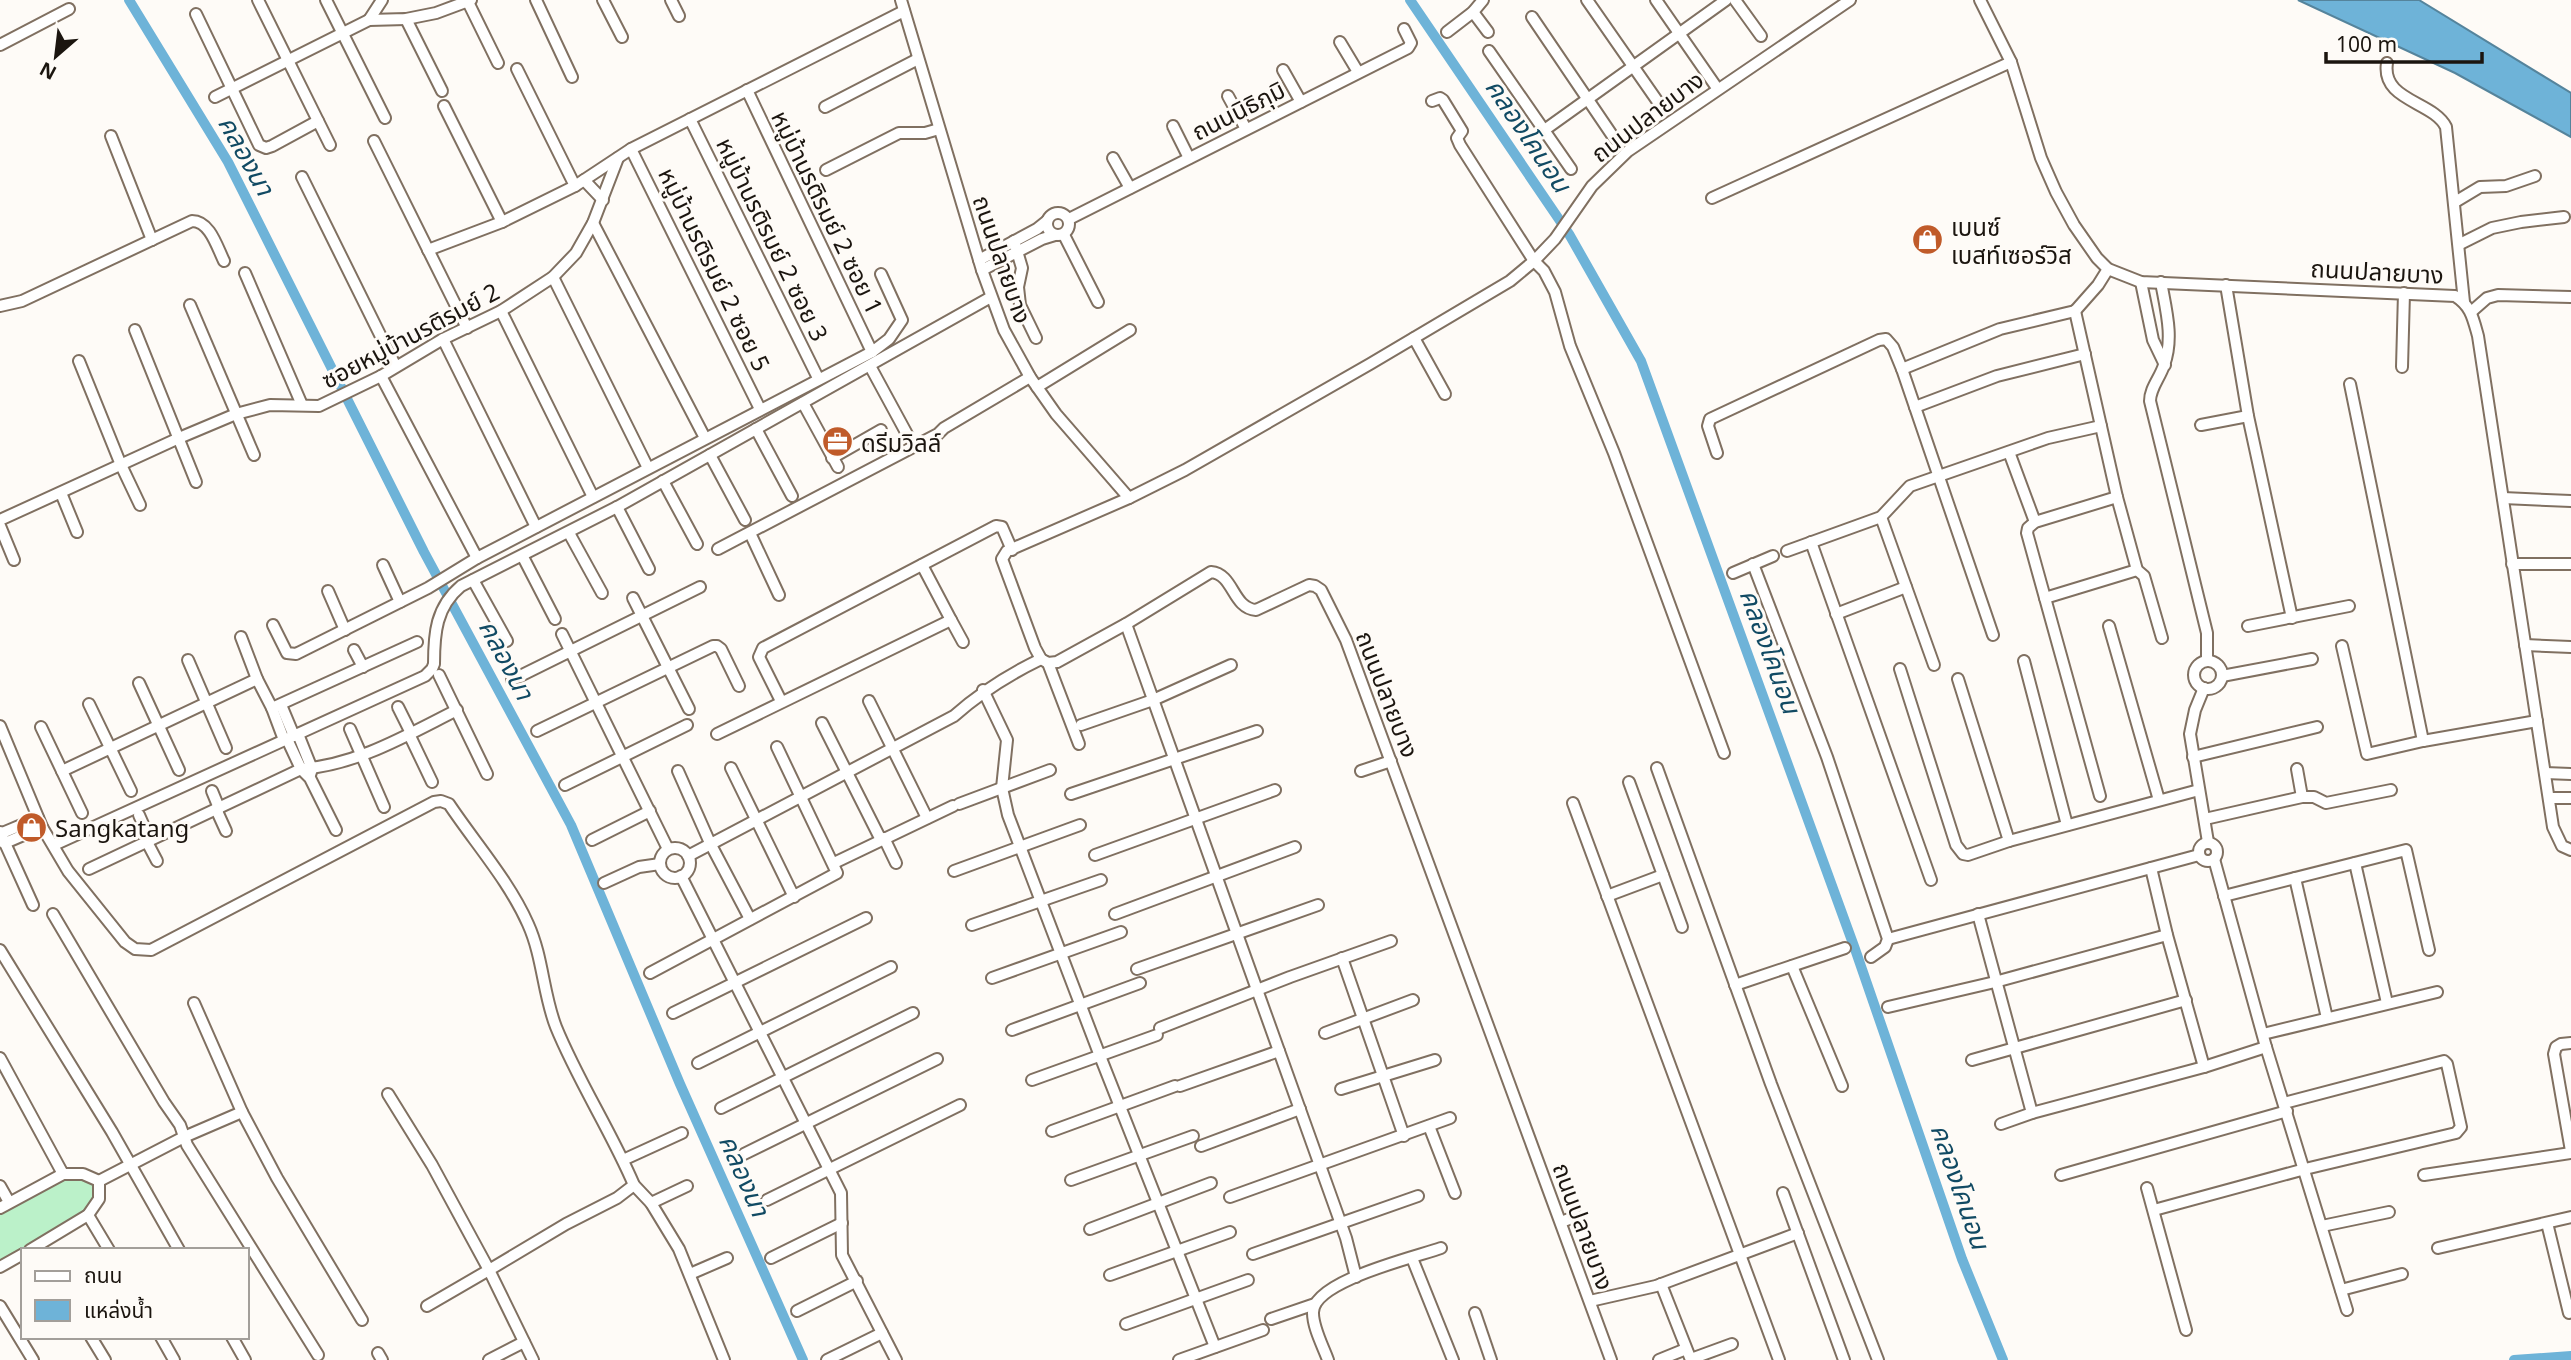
<svg xmlns="http://www.w3.org/2000/svg" width="2571" height="1360" font-family="'Noto Sans','Noto Sans Thai',sans-serif">
	<style>
		.green { fill: #bbf1c9 }
		.water { fill: #6eb3d8; stroke: #55849c; stroke-width: 2 }
		.lines { fill: none; stroke-linecap: round; stroke-linejoin: round }
		.canal { stroke: #6eb3d8; stroke-width: 10 }
		.minor-casing { stroke: #807061; stroke-width: 14 }
		.minor { stroke: #fff; stroke-width: 10 }
		.labels { text-anchor: middle; dominant-baseline: central; stroke-width: 6; stroke-linejoin: round; paint-order: stroke }
		.street-label { font-size: 24px; fill: #1b150f; stroke: #fefbf7 }
		.poi-label { font-size: 24px; fill: #1b150f; stroke: #fefbf7; text-anchor: start }
		.water-label { font-size: 26px; font-style: italic; fill: #114a63; stroke: #fefbf7 }
	</style>
	<rect width="100%" height="100%" fill="#fefbf7"/>
	<polygon class="green" points="83,1174 98,1186 88,1215 0,1266 0,1208 64,1176"/>
	<polygon class="water" points="2298,0 2419,0 2571,93 2571,137 2455,73"/>
	<g class="lines">
		<g class="canal">
			<polyline points="129,0 228,162 424,552 571,825 680,1084 803,1360"/>
			<polyline points="1410,0 1569,234 1641,361 1855,949 1962,1259 2003,1360"/>
			<polyline points="2514,1360 2571,1356"/>
		</g>
		<defs>
			<g id="minor">
				<polyline points="258,0 330,145"/>
				<polyline points="326,0 385,118"/>
				<polyline points="536,0 572,77"/>
				<polyline points="603,0 622,37"/>
				<polyline points="671,0 679,16"/>
				<polyline points="901,0 982,270 1004,330 1030,377 1056,414 1129,498"/>
				<polyline points="1587,0 1658,102"/>
				<polyline points="1656,0 1717,88"/>
				<polyline points="1735,0 1761,36"/>
				<path d="M1980 0 2011 62 2041 158 2056 192 2074 225 2097 258 2108 269 2141 282 2455 296C2471 306 2473 318 2478 336L2553 827 2562 846 2571 850"/>
				<polyline points="468,2 498,63"/>
				<polyline points="1473,12 1488,32"/>
				<polyline points="196,14 259,145 266,148 272,146 318,121"/>
				<polyline points="1532,17 1614,138"/>
				<polyline points="406,19 442,91"/>
				<polyline points="369,20 382,0"/>
				<polyline points="1447,32 1473,12 1483,0"/>
				<polyline points="1340,42 1358,72"/>
				<polyline points="0,45 69,9"/>
				<polyline points="1489,51 1571,169"/>
				<path d="M2387 63C2381 101 2433 101 2446 127L2464 302"/>
				<polyline points="517,69 575,186"/>
				<polyline points="1283,70 1301,102"/>
				<polyline points="747,90 872,352"/>
				<polyline points="1228,96 1246,129"/>
				<polyline points="215,97 369,20 406,19 436,13 471,0"/>
				<polyline points="1432,101 1440,98 1443,100 1462,131 1457,138 1460,145 1534,261 1544,271 1555,292 1570,346 1614,453 1724,753"/>
				<polyline points="444,106 502,222"/>
				<polyline points="825,107 918,59"/>
				<polyline points="690,119 818,378"/>
				<polyline points="1173,126 1189,158"/>
				<polyline points="1543,131 1726,0"/>
				<polyline points="111,136 152,240"/>
				<polyline points="374,141 467,328"/>
				<polyline points="631,149 760,409"/>
				<polyline points="1113,158 1130,188"/>
				<polyline points="826,170 899,133 925,133 939,129"/>
				<polyline points="302,177 395,365"/>
				<polyline points="584,180 603,200"/>
				<polyline points="1712,198 2011,62"/>
				<polyline points="2455,202 2480,187 2506,186 2535,176"/>
				<circle cx="1058" cy="224" r="11"/>
				<polyline points="1069,219 1408,48 1411,43 1404,29"/>
				<polyline points="593,223 705,438"/>
				<polyline points="1064,235 1098,302"/>
				<polyline points="1014,241 1022,268 1018,287 1020,305 1036,338"/>
				<polyline points="2460,244 2492,228 2521,222 2564,217"/>
				<polyline points="428,250 502,222 575,186 631,149 904,11"/>
				<polyline points="979,260 1037,229 1047,221"/>
				<polyline points="982,270 1042,239 1055,235"/>
				<polyline points="245,273 302,405"/>
				<polyline points="553,277 648,468"/>
				<polyline points="2141,282 2153,340 2165,365"/>
				<path d="M2161 282C2166 310 2174 338 2164 365 2160 378 2150 388 2150 401L2207 633V661"/>
				<polyline points="2226,285 2248,416 2292,618"/>
				<polyline points="190,305 254,455"/>
				<path d="M0 306 22 301 192 221C210 221 217 247 224 261"/>
				<polyline points="501,311 593,497"/>
				<polyline points="2075,311 2117,497 2137,570 2144,576 2162,638"/>
				<polyline points="2075,311 2098,285 2108,269"/>
				<polyline points="2471,312 2487,298 2498,295 2571,297"/>
				<polyline points="135,330 196,482"/>
				<polyline points="1414,338 1445,394"/>
				<polyline points="443,339 536,527"/>
				<polyline points="79,361 121,465 140,505"/>
				<polyline points="870,366 908,436"/>
				<polyline points="2402,367 2404,293"/>
				<polyline points="1902,369 2000,329 2075,311"/>
				<polyline points="381,376 477,558"/>
				<polyline points="2350,384 2423,741"/>
				<polyline points="1037,387 1130,330"/>
				<polyline points="803,403 838,467"/>
				<polyline points="1915,407 1997,376 2085,354"/>
				<polyline points="2201,425 2248,416"/>
				<polyline points="756,429 792,496"/>
				<polyline points="2009,452 2035,522"/>
				<polyline points="1717,453 1708,426 1710,419 1879,340 1886,339 1893,347 1902,369 1993,635"/>
				<polyline points="710,455 745,520"/>
				<polyline points="832,458 881,430"/>
				<polyline points="663,481 697,544"/>
				<polyline points="61,493 77,532"/>
				<polyline points="2503,498 2571,501"/>
				<polyline points="617,507 649,569"/>
				<polyline points="1881,517 1934,665"/>
				<polyline points="0,520 179,438 236,414 270,405 319,406 381,376 443,339 501,311 553,277 576,253 593,223 618,158"/>
				<polyline points="0,526 14,560"/>
				<polyline points="569,533 602,593"/>
				<polyline points="750,533 779,595"/>
				<polyline points="1811,542 1931,880"/>
				<polyline points="718,549 938,434 944,428 1030,377"/>
				<polyline points="1787,551 1881,517 1910,486 2048,438 2101,426"/>
				<polyline points="523,557 555,619"/>
				<polyline points="1753,564 1827,757 1888,939 1885,947 1871,957"/>
				<polyline points="2512,564 2571,564"/>
				<polyline points="383,565 400,602"/>
				<polyline points="1733,573 1773,556"/>
				<polyline points="473,580 507,641"/>
				<polyline points="328,591 345,630"/>
				<polyline points="633,598 689,709"/>
				<polyline points="2045,598 2137,570"/>
				<polyline points="1836,614 1906,587"/>
				<polyline points="951,620 963,642"/>
				<polyline points="1126,624 1346,1238 1356,1277"/>
				<polyline points="273,625 287,653 296,654 428,588 477,558 872,352 889,339 902,320 881,274"/>
				<polyline points="2109,626 2159,800"/>
				<polyline points="2248,626 2349,606"/>
				<polyline points="562,634 668,849"/>
				<polyline points="241,637 257,679"/>
				<polyline points="2525,645 2571,647"/>
				<polyline points="2342,646 2367,754 2423,741 2537,721"/>
				<polyline points="354,650 363,667"/>
				<polyline points="188,660 226,748"/>
				<polyline points="2024,661 2067,825"/>
				<circle cx="2208" cy="675" r="14"/>
				<polyline points="1048,663 1079,744"/>
				<polyline points="1900,669 1956,845 1963,854 1968,855 2009,841 2199,790"/>
				<polyline points="439,675 487,774"/>
				<polyline points="2222,676 2312,659"/>
				<polyline points="1958,679 2009,841"/>
				<polyline points="512,680 700,587"/>
				<polyline points="139,683 179,770"/>
				<polyline points="2204,688 2195,710 2190,734 2208,842"/>
				<polyline points="983,690 1007,740 1002,788 1008,815 1100,1056 1215,1347"/>
				<polyline points="781,701 759,657 763,648 996,526 1002,527 1012,550"/>
				<polyline points="869,701 927,818"/>
				<polyline points="89,704 131,791"/>
				<polyline points="281,705 294,736"/>
				<polyline points="398,707 411,733"/>
				<polyline points="272,708 284,740"/>
				<polyline points="822,723 881,840"/>
				<polyline points="1081,725 1153,700 1231,665"/>
				<path d="M0 726 42 827 68 871 125 942 135 949 151 950 434 802 441 801 449 804C475 843 509 881 528 924 543 957 543 994 556 1027 578 1081 611 1131 634 1185L651 1203 679 1249 724 1360"/>
				<polyline points="41,727 82,813"/>
				<polyline points="350,729 384,807"/>
				<polyline points="537,731 713,646 717,646 721,649 739,686"/>
				<polyline points="298,734 312,769 310,775"/>
				<polyline points="409,734 432,782"/>
				<polyline points="717,734 951,620 922,565"/>
				<polyline points="287,739 301,769 310,778 336,830"/>
				<polyline points="2193,757 2317,727"/>
				<polyline points="731,768 794,897"/>
				<polyline points="1657,768 1771,1084 1878,1360"/>
				<polyline points="2297,769 2302,797"/>
				<polyline points="62,771 257,679 272,708 417,642"/>
				<polyline points="678,771 710,843 750,919"/>
				<polyline points="1361,771 1391,761"/>
				<polyline points="2545,773 2571,774"/>
				<polyline points="1629,782 1682,927"/>
				<polyline points="565,785 687,725"/>
				<polyline points="212,791 219,808"/>
				<polyline points="1071,794 1257,731"/>
				<polyline points="2100,796 2027,533 2028,528 2035,522 2117,497"/>
				<polyline points="2549,798 2571,798"/>
				<polyline points="1573,803 1779,1360"/>
				<polyline points="959,804 1050,770"/>
				<polyline points="216,809 226,831"/>
				<polyline points="139,815 150,840"/>
				<polyline points="2205,819 2302,797 2314,797 2326,803 2391,790"/>
				<polyline points="0,832 33,905"/>
				<polyline points="0,834 38,818"/>
				<polyline points="884,838 896,863"/>
				<polyline points="592,840 650,811"/>
				<polyline points="0,841 5,843 42,827"/>
				<polyline points="147,842 157,861"/>
				<circle cx="2208" cy="852" r="9"/>
				<path d="M54 845 425 676 432 669 434 664C434 633 436 607 461 586L617 507 991 297"/>
				<circle cx="675" cy="863" r="15"/>
				<polyline points="1095,855 1275,790"/>
				<path d="M688 856 954 716C981 692 1008 675 1041 659"/>
				<polyline points="2214,859 2266,1047 2347,1310"/>
				<polyline points="834,863 953,806"/>
				<polyline points="2355,863 2387,1003"/>
				<polyline points="2151,868 2167,935 2204,1067"/>
				<path d="M89 869 301 769C357 765 407 735 457 710"/>
				<polyline points="954,871 1080,825"/>
				<polyline points="681,876 841,1193 842,1255 896,1360"/>
				<polyline points="2295,878 2327,1018"/>
				<polyline points="604,883 639,867 660,864"/>
				<polyline points="1607,896 1663,875"/>
				<polyline points="2224,896 2406,850 2429,950"/>
				<polyline points="53,914 164,1102 180,1125 187,1145 318,1355"/>
				<polyline points="1115,914 1295,847"/>
				<polyline points="1978,914 2032,1113"/>
				<polyline points="972,925 1101,880"/>
				<polyline points="1888,939 2199,855"/>
				<polyline points="0,950 112,1132 179,1250"/>
				<polyline points="1342,958 1404,1136"/>
				<polyline points="1792,966 1842,1086"/>
				<polyline points="1137,969 1318,905"/>
				<polyline points="650,973 837,873 777,747"/>
				<polyline points="992,978 1121,932"/>
				<polyline points="1735,985 1845,948"/>
				<polyline points="194,1003 242,1112 277,1178 362,1320"/>
				<polyline points="1888,1007 1995,982 2167,935"/>
				<polyline points="673,1013 866,918"/>
				<polyline points="1160,1028 1290,977 1391,941"/>
				<polyline points="1012,1030 1140,983"/>
				<polyline points="1325,1033 1413,1000"/>
				<polyline points="2263,1034 2437,992"/>
				<polyline points="2571,1043 2561,1044 2556,1047 2554,1054 2571,1151"/>
				<polyline points="0,1058 63,1174"/>
				<polyline points="1972,1060 2186,1000"/>
				<polyline points="698,1063 891,967"/>
				<polyline points="1032,1080 1157,1035"/>
				<polyline points="1180,1086 1279,1051"/>
				<polyline points="1341,1089 1435,1060"/>
				<polyline points="388,1094 432,1165 489,1270 427,1306"/>
				<polyline points="721,1108 913,1013"/>
				<polyline points="2001,1124 2032,1113 2204,1067 2266,1047"/>
				<polyline points="1429,1126 1455,1193"/>
				<polyline points="1052,1131 1175,1086"/>
				<polyline points="1201,1146 1300,1109"/>
				<polyline points="744,1154 937,1059"/>
				<polyline points="623,1160 682,1133"/>
				<polyline points="2061,1175 2287,1111"/>
				<polyline points="2424,1175 2571,1153"/>
				<polyline points="1071,1180 1193,1136"/>
				<polyline points="99,1181 184,1137 242,1112"/>
				<polyline points="0,1186 9,1202"/>
				<polyline points="2147,1188 2186,1330"/>
				<polyline points="1783,1193 1844,1360"/>
				<polyline points="1230,1197 1450,1118"/>
				<polyline points="767,1200 960,1105"/>
				<polyline points="651,1203 687,1186"/>
				<polyline points="0,1208 63,1174 83,1174 99,1181"/>
				<polyline points="2154,1210 2305,1169 2456,1133 2461,1127 2447,1064 2444,1061 2284,1103"/>
				<polyline points="88,1215 109,1250"/>
				<polyline points="1561,1222 1577,1216"/>
				<polyline points="2547,1223 2569,1313"/>
				<polyline points="2322,1226 2389,1212"/>
				<polyline points="1090,1229 1211,1183"/>
				<polyline points="2438,1248 2571,1217"/>
				<polyline points="30,1250 88,1215 99,1199 99,1181"/>
				<polyline points="1253,1254 1418,1196"/>
				<polyline points="771,1258 842,1223"/>
				<polyline points="1412,1258 1453,1360"/>
				<polyline points="0,1267 23,1254"/>
				<polyline points="690,1274 727,1258"/>
				<polyline points="1110,1275 1230,1232"/>
				<polyline points="1661,1284 1691,1360"/>
				<polyline points="2341,1290 2402,1274"/>
				<polyline points="1590,1301 1656,1286 1798,1233"/>
				<polyline points="0,1306 33,1360"/>
				<polyline points="797,1311 857,1281"/>
				<polyline points="1475,1313 1491,1360"/>
				<polyline points="1271,1319 1315,1304"/>
				<polyline points="1126,1324 1248,1280"/>
				<polyline points="91,1337 105,1360"/>
				<polyline points="161,1337 174,1360"/>
				<polyline points="232,1337 245,1360"/>
				<polyline points="378,1353 382,1360"/>
				<polyline points="1691,1359 1732,1344"/>
				<polyline points="489,1360 524,1342"/>
				<polyline points="533,1360 489,1270 566,1224 617,1198 634,1185"/>
				<polyline points="827,1360 882,1333"/>
				<polyline points="1179,1360 1263,1330"/>
				<path d="M1328 1360C1323 1346 1313 1328 1313 1313 1312 1281 1416 1257 1441 1248"/>
				<path d="M1611 1360 1346 640 1321 590 1315 586 1309 585 1256 610C1232 608 1234 574 1211 572L1126 624 1057 662 1048 663 1041 659 1035 648 1002 559 1007 551 1129 498 1185 470 1370 364 1510 281 1534 261 1555 239 1592 186 1628 151 1850 0"/>
				<polyline points="1659,1360 1686,1349"/>
			</g>
		</defs>
		<use href="#minor" class="minor-casing"/>
		<use href="#minor" class="minor"/>
	</g>
	<defs>
		<symbol id="shop-disc" viewBox="-11 -11 22 22"><circle r="9.5" fill="#c05b2a" stroke="#fefbf7"/><path d="M-5-2.5h2.3a2.7 3.5 0 0 1 5.4 0H5L5.5 6h-11ZM-1.5-2.5h3a1.5 2.3 0 0 0-3 0Z" fill="#fff"/></symbol>
		<symbol id="office-disc" viewBox="-11 -11 22 22"><circle r="9.5" fill="#c05b2a" stroke="#fefbf7"/><path d="M-6-3h4V-5.5h4V-3h4V5H-6ZM-1-4.5V-3h2v-1.5ZM-6 0V1H6V0Z" fill="#fff"/></symbol>
	</defs>
	<g fill-rule="evenodd">
		<use href="#shop-disc" x="1910" y="222" width="35" height="35"/>
		<use href="#office-disc" x="820" y="424" width="35" height="35"/>
		<use href="#shop-disc" x="14" y="810" width="35" height="35"/>
	</g>
	<g class="labels">
		<g class="street-label">
			<text transform="translate(1238 110) rotate(-27)">ถนนนิธิภุมิ</text>
			<text transform="translate(1647 116) rotate(-37)">ถนนปลายบาง</text>
			<text transform="translate(828 212) rotate(64)">หมู่บ้านรติรมย์ 2 ซอย 1</text>
			<text transform="translate(773 239) rotate(64)">หมู่บ้านรติรมย์ 2 ซอย 3</text>
			<text transform="translate(1003 259) rotate(71)">ถนนปลายบาง</text>
			<text transform="translate(715 269) rotate(64)">หมู่บ้านรติรมย์ 2 ซอย 5</text>
			<text transform="translate(2377 271) rotate(3)">ถนนปลายบาง</text>
			<text transform="translate(410 335) rotate(-28)">ซอยหมู่บ้านรติรมย์ 2</text>
			<text transform="translate(1388 694) rotate(69)">ถนนปลายบาง</text>
			<text transform="translate(1584 1226) rotate(70)">ถนนปลายบาง</text>
		</g>
		<g class="poi-label">
			<text x="1951" y="226">เบนซ์<tspan x="1951" dy="28">เบสท์เซอร์วิส</tspan></text>
			<text x="861" y="442">ดรีมวิลล์</text>
			<text x="55" y="827">Sangkatang</text>
		</g>
		<g class="water-label">
			<text transform="translate(1529 135) rotate(56)">คลองโคนอน</text>
			<text transform="translate(247 155) rotate(61)">คลองนา</text>
			<text transform="translate(1771 651) rotate(70)">คลองโคนอน</text>
			<text transform="translate(507 659) rotate(62)">คลองนา</text>
			<text transform="translate(745 1175) rotate(66)">คลองนา</text>
			<text transform="translate(1961 1186) rotate(71)">คลองโคนอน</text>
		</g>
	</g>
	<rect x="21" y="1248" width="228" height="91" fill="#fefbf7" stroke="#a39f9a" stroke-width="2"/>
	<rect x="35" y="1271" width="35" height="10" fill="#ffffff" stroke="#a39f9a" stroke-width="2"/>
	<text x="84" y="1283" font-size="21" fill="#1b150f">ถนน</text>
	<rect x="35" y="1300" width="35" height="21" fill="#6eb3d8" stroke="#a39f9a" stroke-width="2"/>
	<text x="84" y="1318" font-size="21" fill="#1b150f">แหล่งน้ำ</text>
	<g transform="translate(56 56) rotate(208)" stroke="#fefbf7" stroke-width="5" paint-order="stroke">
	<path d="M0-5L12 26L0 18L-12 26Z" fill="#1b150f"/>
	<text y="-10" font-size="19" font-weight="bold" text-anchor="middle" fill="#1b150f">N</text>
	</g>
	<path d="M2326 52v10h156v-10" fill="none" stroke="#1b150f" stroke-width="3.5"/>
	<text x="2336" y="52" font-size="21" fill="#1b150f" stroke="#fefbf7" stroke-width="5" paint-order="stroke">100 m</text>
</svg>
